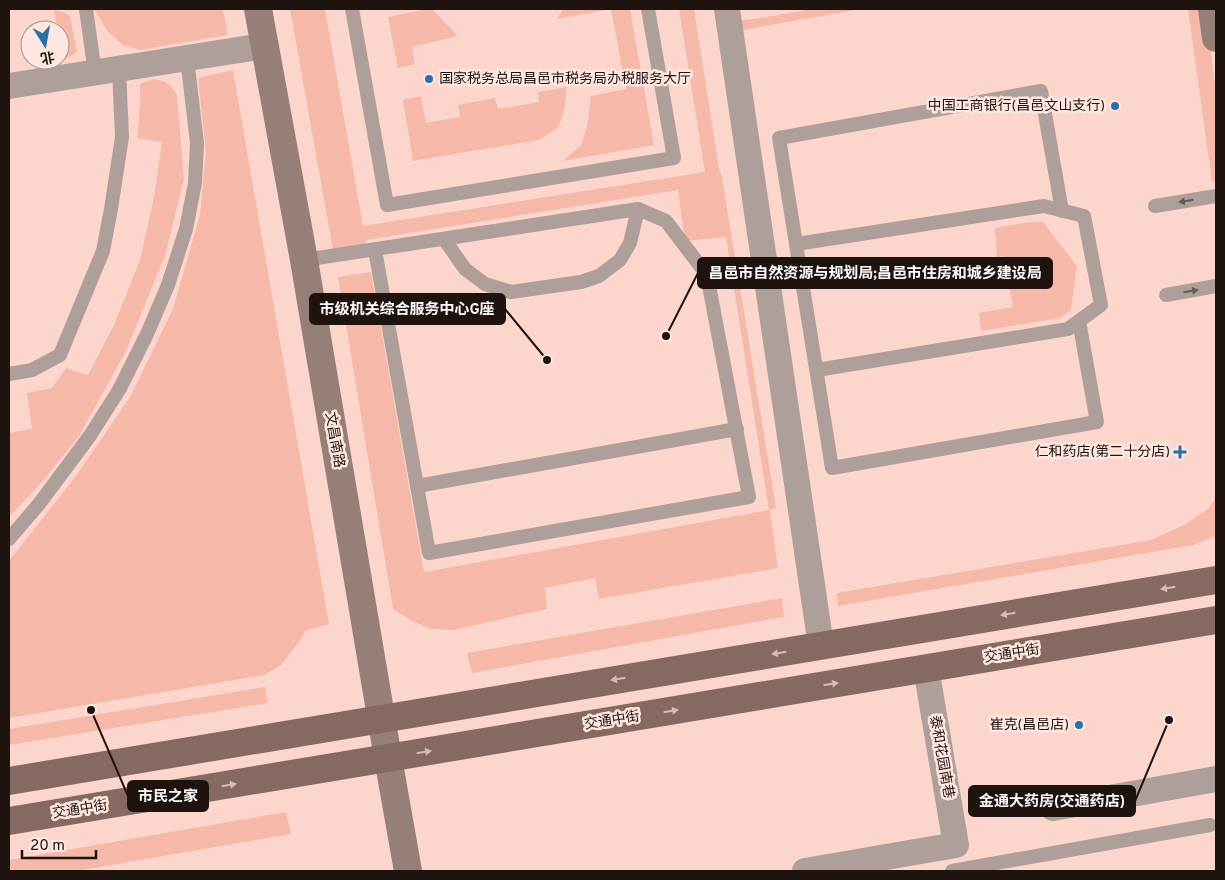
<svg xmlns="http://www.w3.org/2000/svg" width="1225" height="880" font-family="Overpass,'Noto Sans SC',sans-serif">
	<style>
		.green { fill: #f5b8a9 }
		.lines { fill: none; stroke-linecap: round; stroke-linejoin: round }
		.lane { stroke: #af9f9b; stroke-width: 14 }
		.street { stroke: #af9f9b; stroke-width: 26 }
		.secondary { stroke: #977f79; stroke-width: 28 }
		.primary { stroke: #856962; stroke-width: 28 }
		.oneway { fill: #675956 }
		.oneway2 { fill: #d4bbb5 }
		.poi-dot { fill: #2971a5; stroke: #fee7e1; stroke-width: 2 }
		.labels { text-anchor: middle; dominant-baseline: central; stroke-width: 5; stroke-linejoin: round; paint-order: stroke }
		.poi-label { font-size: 14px; fill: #1f1310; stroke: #fee7e1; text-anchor: end }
		.street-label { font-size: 14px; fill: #1f1310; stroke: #fee7e1 }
		.leader { fill: none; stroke: #1f1310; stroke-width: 2 }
		.callout-dot { fill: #1f1310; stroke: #fee7e1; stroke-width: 2 }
		.callout { fill: #1f1310; stroke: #1f1310; stroke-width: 2 }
		.callout-label { font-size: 15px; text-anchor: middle; font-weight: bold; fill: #fff }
	</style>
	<rect width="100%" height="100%" fill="#fcd6cc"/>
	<g class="green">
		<polygon points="94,9 223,9 228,35 140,50 123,45 108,32"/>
		<polygon points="290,9 325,9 363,226 705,172 679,9 694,9 719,168 722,177 776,508 770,510 778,568 599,599 595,578 545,588 547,609 454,630 432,629 414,622 393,609 338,277 371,272 424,572 769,510 726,237 685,241 678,190 366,240 366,246 333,250"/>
		<polygon points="428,9 432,9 458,36 412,47 415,64 398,68 388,17"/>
		<polygon points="563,9 630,9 654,145 563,161 581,145 587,127 591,96 626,89 611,9 557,19"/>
		<polygon points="812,9 861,9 743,30 739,21 766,17"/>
		<polygon points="1188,9 1205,9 1216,91 1216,181 1212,182"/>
		<polygon points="54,10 63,12 70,16 77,52 63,61 60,43 60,30 58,30"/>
		<polygon points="233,70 329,624 305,631 299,642 281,665 265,675 9,718 9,561 76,476 130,397 173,309 200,215 206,152 198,78"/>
		<path d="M153 79C167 81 170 83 177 95L184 179 165 256 126 351 79 436 42 482 9 517V433L32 429 27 393 52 388 66 368 88 375 114 325 140 260 154 197 162 142 137 138 140 105V84Z"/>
		<polygon points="567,87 564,111 558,128 539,140 413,161 403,100 421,96 426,123 460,117 458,105 495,98 498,109 539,102 538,92"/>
		<polygon points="1030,222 1043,222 1077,266 1071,310 1061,318 981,331 979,313 1013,307 1004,256 997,257 995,228"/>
		<polygon points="1216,498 1216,536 1193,545 838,606 837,593 1151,540 1184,525 1208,509"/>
		<polygon points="782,598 784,617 472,673 467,653"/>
		<polygon points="265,687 268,703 9,745 9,729"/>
		<polygon points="286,812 291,834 77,871 9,871 9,860"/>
	</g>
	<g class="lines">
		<g class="lane">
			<polyline points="86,9 95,73"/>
			<polyline points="352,9 387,205 674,158 648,9"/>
			<polyline points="1155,206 1216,196"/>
			<polyline points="1062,211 1041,91 779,138 832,468 1097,422 1079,321"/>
			<polyline points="444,239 465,269 485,284 511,292 581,282 599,276 620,260 630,243 638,209"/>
			<polyline points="796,244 1044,206 1084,216 1101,305 1068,329 817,370"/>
			<polyline points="304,260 638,209 666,221 707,275 749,497 429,553 375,250"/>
			<polyline points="1166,295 1216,286"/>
			<polyline points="9,374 32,370 60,355 103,251 111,209 122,137 119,69"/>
			<polyline points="417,486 737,429"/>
			<polyline points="9,539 39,504 89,437 119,390 147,334 168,285 186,229 195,183 197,143 187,58"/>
			<polyline points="952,871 1210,825"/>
		</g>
		<g class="street">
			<polyline points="727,9 821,646"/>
			<polyline points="9,86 264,46"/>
			<polyline points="1053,808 1216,779"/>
			<polyline points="805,871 956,845 926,668"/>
		</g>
		<g class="secondary">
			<polyline points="258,9 304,260 388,758 408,871"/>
			<polyline points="1212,9 1216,38"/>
		</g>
		<g class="primary">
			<polyline points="9,781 1216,580"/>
			<polyline points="9,821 1216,620"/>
		</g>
	</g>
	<defs><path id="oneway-solid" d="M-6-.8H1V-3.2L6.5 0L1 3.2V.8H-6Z" transform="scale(1.25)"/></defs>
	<g class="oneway">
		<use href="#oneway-solid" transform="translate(1186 201) rotate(171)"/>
		<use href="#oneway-solid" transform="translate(1191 291) rotate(-9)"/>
	</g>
	<g class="oneway2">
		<use href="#oneway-solid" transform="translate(1168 588) rotate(171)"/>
		<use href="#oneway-solid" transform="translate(1008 614) rotate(171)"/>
		<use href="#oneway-solid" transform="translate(779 653) rotate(171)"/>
		<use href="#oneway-solid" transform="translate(618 679) rotate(171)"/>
		<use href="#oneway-solid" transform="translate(831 684) rotate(-9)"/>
		<use href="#oneway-solid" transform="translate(671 711) rotate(-9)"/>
		<use href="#oneway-solid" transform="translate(424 752) rotate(-9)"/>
		<use href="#oneway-solid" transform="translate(229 785) rotate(-9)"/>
	</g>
	<g class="poi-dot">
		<circle cx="429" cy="79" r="5"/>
		<circle cx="1115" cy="106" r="5"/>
		<path d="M1177.5 444.5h5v5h5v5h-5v5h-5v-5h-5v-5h5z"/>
		<circle cx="1079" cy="725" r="5"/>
	</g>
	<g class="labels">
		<g class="poi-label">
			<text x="439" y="79" text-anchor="start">国家税务总局昌邑市税务局办税服务大厅</text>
			<text x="1105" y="106">中国工商银行(昌邑文山支行)</text>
			<text x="1170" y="452">仁和药店(第二十分店)</text>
			<text x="1069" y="725">崔克(昌邑店)</text>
		</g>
		<g class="street-label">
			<text transform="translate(334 440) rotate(80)">文昌南路</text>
			<text transform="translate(1012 654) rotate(-9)">交通中街</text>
			<text transform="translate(612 721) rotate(-9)">交通中街</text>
			<text transform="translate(941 757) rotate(80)">泰和花园南巷</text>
			<text transform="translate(80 810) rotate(-9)">交通中街</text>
		</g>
	</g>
	<path class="leader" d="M666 336L698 273M547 360L505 309M91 710L128 796M1169 720L1135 801"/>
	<g class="callout-dot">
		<circle cx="666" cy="336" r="5"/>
		<circle cx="547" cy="360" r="5"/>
		<circle cx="91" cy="710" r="5"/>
		<circle cx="1169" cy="720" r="5"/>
	</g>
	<g class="callout">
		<rect x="698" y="258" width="354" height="30" rx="5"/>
		<rect x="310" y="294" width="195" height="30" rx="5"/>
		<rect x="128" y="781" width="80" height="30" rx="5"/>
		<rect x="969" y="786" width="166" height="30" rx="5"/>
	</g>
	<g class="callout-label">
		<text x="875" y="278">昌邑市自然资源与规划局;昌邑市住房和城乡建设局</text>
		<text x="407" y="314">市级机关综合服务中心G座</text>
		<text x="168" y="801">市民之家</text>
		<text x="1052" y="806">金通大药房(交通药店)</text>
	</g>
	<rect width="1225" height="880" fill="none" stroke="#1f1310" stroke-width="20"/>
	<g transform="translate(45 45) rotate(169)"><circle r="24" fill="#fee7e1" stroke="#a5928d"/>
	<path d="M0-4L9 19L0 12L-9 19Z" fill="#2971a5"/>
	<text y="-8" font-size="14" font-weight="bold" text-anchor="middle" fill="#1f1310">北</text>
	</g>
	<path d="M22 850v8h74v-8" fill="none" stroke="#1f1310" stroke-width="2.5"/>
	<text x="30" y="850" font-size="15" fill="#1f1310" stroke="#fee7e1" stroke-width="4" paint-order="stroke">20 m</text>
</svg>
